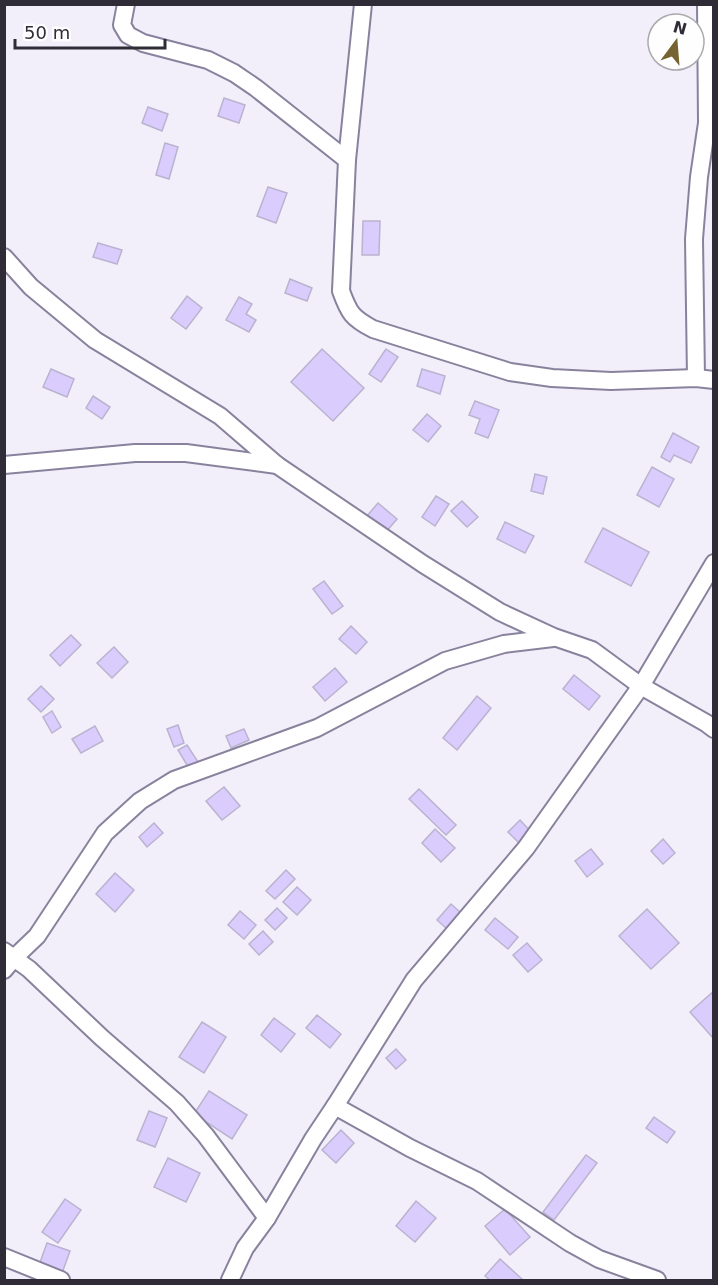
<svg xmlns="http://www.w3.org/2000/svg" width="718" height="1285" font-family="'DejaVu Sans',sans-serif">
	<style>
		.building { fill: #dacdfe; stroke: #bab3cf; stroke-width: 1.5 }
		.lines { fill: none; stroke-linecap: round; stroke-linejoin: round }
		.street-casing { stroke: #89829d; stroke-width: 20 }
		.street { stroke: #fff; stroke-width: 16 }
	</style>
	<rect width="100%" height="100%" fill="#f2effb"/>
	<g class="building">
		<polygon points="224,98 245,105 239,123 218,116"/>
		<polygon points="148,107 168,114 162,131 142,123"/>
		<polygon points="165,143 178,147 169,179 156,175"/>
		<polygon points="268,187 287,193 276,223 257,216"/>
		<polygon points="363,221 380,221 379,255 362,255"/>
		<polygon points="98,243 122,250 117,264 93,257"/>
		<polygon points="290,279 312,288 307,301 285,293"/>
		<polygon points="187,296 202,308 186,329 171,318"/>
		<polygon points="239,297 252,304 246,314 256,320 249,332 226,320"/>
		<polygon points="322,349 364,388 333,421 291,382"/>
		<polygon points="386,349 398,357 381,382 369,374"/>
		<polygon points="51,369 74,379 67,397 43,387"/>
		<polygon points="422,369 445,376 440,394 417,386"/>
		<polygon points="93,396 110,407 102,419 86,408"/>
		<polygon points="475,401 499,410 488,438 475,433 480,419 469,415"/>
		<polygon points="427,414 441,426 428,442 413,430"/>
		<polygon points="673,433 699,447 691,463 674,455 670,462 661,457"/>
		<polygon points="652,467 674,479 659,507 637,495"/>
		<polygon points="535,474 547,477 543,494 531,491"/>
		<polygon points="436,496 449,504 435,526 422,517"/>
		<polygon points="462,501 478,517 467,527 451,511"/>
		<polygon points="378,503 397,519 386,532 367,516"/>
		<polygon points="505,522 534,536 525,553 497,539"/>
		<polygon points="603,528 649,552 631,586 585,562"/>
		<polygon points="324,581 343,606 332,614 313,589"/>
		<polygon points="351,626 367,642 356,654 339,639"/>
		<polygon points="71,635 81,645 60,666 50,655"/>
		<polygon points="114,647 128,662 112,678 97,663"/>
		<polygon points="335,668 347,682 325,701 313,687"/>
		<polygon points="574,675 600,696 589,710 563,689"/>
		<polygon points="41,686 54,699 41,712 28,699"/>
		<polygon points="477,696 491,708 457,750 443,738"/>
		<polygon points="52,711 61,727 52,733 43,717"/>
		<polygon points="178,725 184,743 174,747 167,729"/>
		<polygon points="95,726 103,741 81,753 72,739"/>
		<polygon points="244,729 249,740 231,748 226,736"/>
		<polygon points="187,745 200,765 190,770 178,750"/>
		<polygon points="224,787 240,806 222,820 206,801"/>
		<polygon points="419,789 456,825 446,835 409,799"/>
		<polygon points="520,820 532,833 520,844 508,832"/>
		<polygon points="154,823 163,833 147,847 139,837"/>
		<polygon points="435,829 455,848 441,862 422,843"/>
		<polygon points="663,839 675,853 663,864 651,851"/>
		<polygon points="591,849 603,864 587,877 575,861"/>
		<polygon points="286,870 295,879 275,899 266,891"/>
		<polygon points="115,873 134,890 115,912 96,894"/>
		<polygon points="297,887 311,900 297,915 283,902"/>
		<polygon points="451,904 461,913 447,929 437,920"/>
		<polygon points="277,908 287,918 275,930 265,920"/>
		<polygon points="647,909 679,943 651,969 619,936"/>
		<polygon points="240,911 256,925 244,939 228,925"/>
		<polygon points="495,918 518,937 508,949 485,930"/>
		<polygon points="263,931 273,942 259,955 249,944"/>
		<polygon points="527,943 542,960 528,972 513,955"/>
		<polygon points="714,991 714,1038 713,1038 690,1012"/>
		<polygon points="317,1015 341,1034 330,1048 306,1028"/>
		<polygon points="274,1018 295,1034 281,1052 261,1035"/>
		<polygon points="202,1022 226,1037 204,1073 179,1057"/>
		<polygon points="396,1049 406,1060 396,1069 386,1058"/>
		<polygon points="209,1091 247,1115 232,1139 194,1114"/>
		<polygon points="149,1111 167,1118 155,1147 137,1140"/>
		<polygon points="654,1117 675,1132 667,1143 646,1128"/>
		<polygon points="341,1130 354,1143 336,1163 322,1150"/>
		<polygon points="586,1155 597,1163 554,1220 543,1212"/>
		<polygon points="168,1158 200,1173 186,1202 154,1187"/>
		<polygon points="65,1199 81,1210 58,1243 42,1232"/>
		<polygon points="416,1201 436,1218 415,1242 396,1226"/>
		<polygon points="505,1209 530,1237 510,1255 485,1226"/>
		<polygon points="47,1243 70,1251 61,1276 38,1268"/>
		<polygon points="500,1259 523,1280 490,1280 485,1276"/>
	</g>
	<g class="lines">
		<defs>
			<g id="street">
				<polyline points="126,4 122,25 128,35 143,43 208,60 234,73 256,88 347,160"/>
				<path d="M363 4 347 160 341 291C349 313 352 318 373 329L510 372 552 378 611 381 696 378 714 380"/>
				<polyline points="4,257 31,287 95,340 220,416 277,465 423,564 500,612 554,637 592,650 641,686 706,723 714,729"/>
				<polyline points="696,378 694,239 699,177 707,123 706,4"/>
				<polyline points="4,465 135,453 186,453 277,465"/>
				<polyline points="4,951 29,969 102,1038 177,1103 206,1136 267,1218"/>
				<polyline points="4,970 14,958 37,936 105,833 140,801 174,780 317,728 445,661 504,644 553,638"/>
				<polyline points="335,1106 410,1148 477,1181 570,1243 599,1259 657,1280"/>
				<polyline points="4,1257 61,1280"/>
				<polyline points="230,1280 245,1248 267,1218 313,1139 335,1106 414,980 526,848 641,686 714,563"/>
			</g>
		</defs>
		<use href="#street" class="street-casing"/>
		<use href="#street" class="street"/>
	</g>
	<rect width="718" height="1285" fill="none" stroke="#2f2c37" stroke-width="12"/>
	<g transform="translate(676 42) rotate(16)"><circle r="28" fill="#fefefe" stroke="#abaaae" stroke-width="1.5"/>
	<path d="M0-4.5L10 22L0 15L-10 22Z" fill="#776332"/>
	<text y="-9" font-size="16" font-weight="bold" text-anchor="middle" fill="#2f2c37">N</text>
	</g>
	<path d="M15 39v9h150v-9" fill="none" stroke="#2f2c37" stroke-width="3"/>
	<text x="24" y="39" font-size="18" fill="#2f2c37" stroke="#fefefe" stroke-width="4.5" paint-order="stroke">50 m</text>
</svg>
